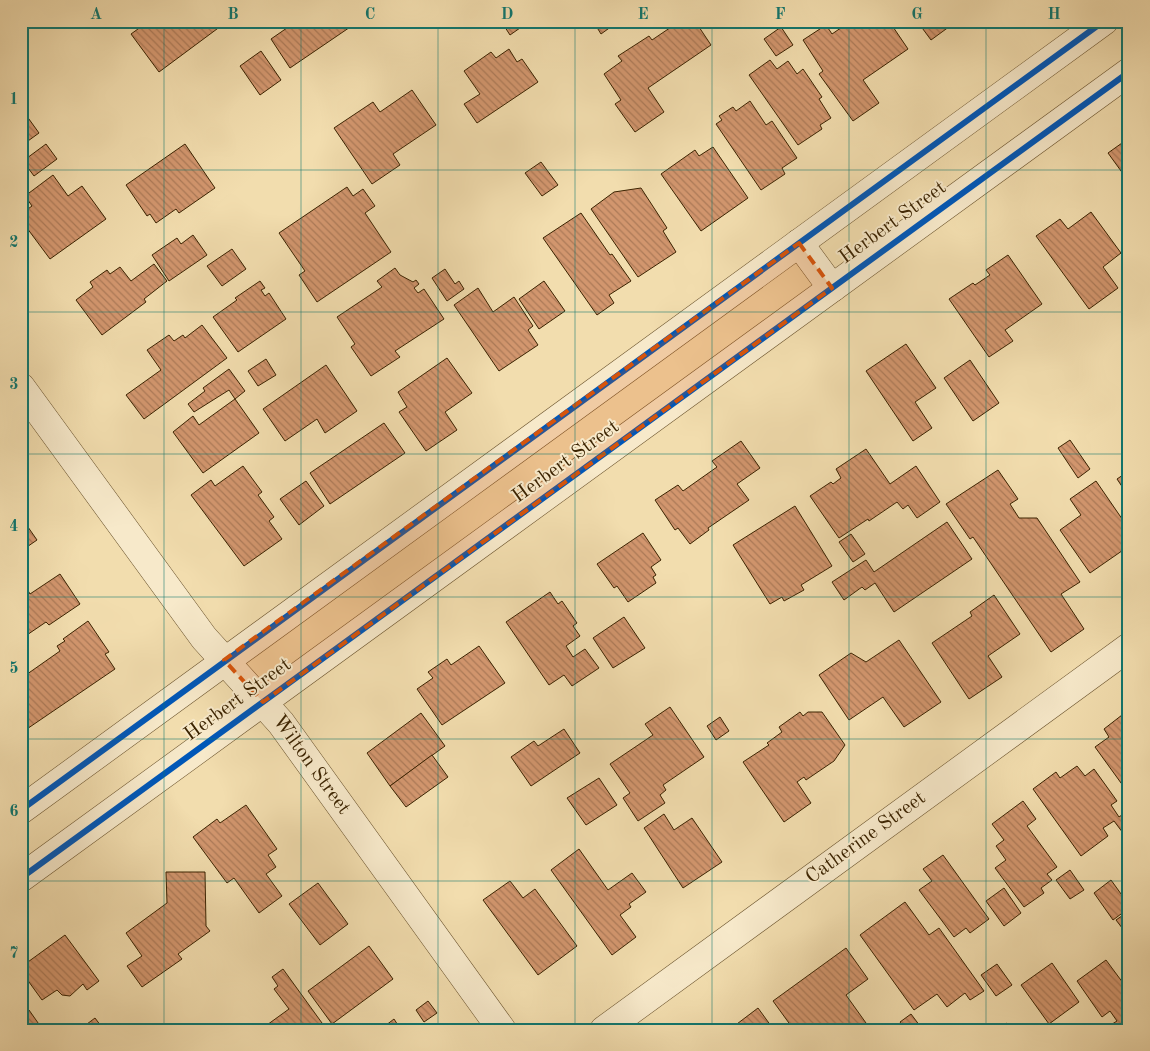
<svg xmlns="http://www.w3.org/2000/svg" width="1150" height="1051" font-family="'Old Standard TT',serif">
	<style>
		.building { fill: url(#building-back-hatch); stroke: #3b2301 }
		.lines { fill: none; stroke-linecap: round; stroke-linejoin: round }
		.minor-casing { stroke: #69522c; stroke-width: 29 }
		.tertiary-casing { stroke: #69522c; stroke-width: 29 }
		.minor { stroke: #f7e9ca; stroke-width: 28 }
		.tertiary { stroke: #f7e9ca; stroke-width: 28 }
		.cycleway-casing { stroke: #f7e9ca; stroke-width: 9 }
		.cycleway { stroke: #0057b8; stroke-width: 6 }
		.marked { fill: #d7540b; fill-opacity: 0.2; stroke: #d7540b; stroke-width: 4; stroke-dasharray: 10 6; stroke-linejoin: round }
		.grid { fill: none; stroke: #0f766e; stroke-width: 1; stroke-opacity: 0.55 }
		.labels { text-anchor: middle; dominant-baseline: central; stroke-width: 4; stroke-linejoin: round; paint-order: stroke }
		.street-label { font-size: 20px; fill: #3b2301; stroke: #f7e9ca }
		.neatline { fill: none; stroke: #0f766e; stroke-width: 2 }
		.grid-label { font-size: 16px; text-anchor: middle; font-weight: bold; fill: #0f766e }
	</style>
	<defs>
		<pattern id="building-back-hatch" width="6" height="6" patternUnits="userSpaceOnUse" patternTransform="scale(1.25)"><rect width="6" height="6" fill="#d2966e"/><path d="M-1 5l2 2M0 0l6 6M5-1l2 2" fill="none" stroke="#ac7a58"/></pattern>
	</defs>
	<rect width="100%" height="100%" fill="#f2ddae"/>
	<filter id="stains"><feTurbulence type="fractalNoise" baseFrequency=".004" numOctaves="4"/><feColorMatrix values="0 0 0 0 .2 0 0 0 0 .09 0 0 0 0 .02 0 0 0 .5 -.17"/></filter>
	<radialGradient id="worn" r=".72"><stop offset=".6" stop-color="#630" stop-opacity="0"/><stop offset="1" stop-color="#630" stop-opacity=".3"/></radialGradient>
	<g class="building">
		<polygon points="21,21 35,21 21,31"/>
		<polygon points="149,21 224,21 225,23 159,72 131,34"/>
		<polygon points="297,21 359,21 290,68 271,39"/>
		<polygon points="501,21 530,21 510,35"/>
		<polygon points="593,21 619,21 601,34"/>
		<polygon points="680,21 695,21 711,45 648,88 664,112 635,132 615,104 621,100 604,74 622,61 618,56 649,36 652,40"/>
		<polygon points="851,21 889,21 908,49 863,80 879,103 853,121 819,74 823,71 803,40 826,25 832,34"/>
		<polygon points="917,21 957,21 931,40"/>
		<polygon points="781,27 793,45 776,56 764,39"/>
		<polygon points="509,49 517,62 522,59 538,82 477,123 464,104 480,94 464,71 491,52 496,58"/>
		<polygon points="261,51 281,80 260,95 240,66"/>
		<polygon points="770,60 777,69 788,61 797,74 803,69 822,97 819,99 831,118 820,125 822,129 798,145 749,75"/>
		<polygon points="412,90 436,125 393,154 400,165 372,184 334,128 373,102 380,112"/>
		<polygon points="750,101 766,125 772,121 797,158 782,168 785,174 761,190 716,124 722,120 719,116 733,107 736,111"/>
		<polygon points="21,108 39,133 21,146"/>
		<polygon points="1129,138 1129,182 1108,153"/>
		<polygon points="46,144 57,159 34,176 23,161"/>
		<polygon points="185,144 215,188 179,213 176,209 156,223 150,214 147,216 126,185"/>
		<polygon points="713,147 748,198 701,231 661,174 695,150 699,156"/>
		<polygon points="541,162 558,185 542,196 525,173"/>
		<polygon points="53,175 68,196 82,186 106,219 50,259 21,220 21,214 32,206 25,196"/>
		<polygon points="347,187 353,196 363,189 375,206 365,213 391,252 317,302 299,275 305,271 279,233"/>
		<polygon points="641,188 667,228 663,231 676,252 638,277 591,209 614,192"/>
		<polygon points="1091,212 1121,253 1103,267 1118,288 1089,309 1036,236 1060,219 1068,229"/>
		<polygon points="581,213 610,255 612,254 631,281 609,295 614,303 597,315 543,238"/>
		<polygon points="193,235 207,255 169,281 152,255 177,238 181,244"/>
		<polygon points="232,249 246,269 222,286 207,266"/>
		<polygon points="1008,255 1042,304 1005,330 1013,341 989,357 949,299 973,283 975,285 990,275 986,270"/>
		<polygon points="154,264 167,281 144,299 146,302 102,335 76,300 93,287 90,282 107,270 110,274 120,267 131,281"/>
		<polygon points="395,268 400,275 413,282 416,280 419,284 414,288 418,293 424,289 444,319 395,351 400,357 371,376 351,347 355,344 337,317 382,287 377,281"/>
		<polygon points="445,269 455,284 459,281 464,289 447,301 432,278"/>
		<polygon points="260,281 265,288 261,290 265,296 269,293 286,319 238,352 213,317 237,300 235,298"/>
		<polygon points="544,281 565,311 539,329 519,299"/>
		<polygon points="478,288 493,312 514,297 533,326 528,330 538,345 499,371 454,305"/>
		<polygon points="202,325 227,358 144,419 126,395 161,370 147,350 169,335 174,341 183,335 185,338"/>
		<polygon points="906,344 936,388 915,402 932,428 913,441 866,371"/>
		<polygon points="447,358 472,393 445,412 457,430 426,451 399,412 407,407 398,392"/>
		<polygon points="266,359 276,375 258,386 248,371"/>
		<polygon points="970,360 999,403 973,421 944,378"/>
		<polygon points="326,365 357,411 325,433 317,419 285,441 263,409"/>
		<polygon points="229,369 245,391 235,399 229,390 194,412 188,404 205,391 203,388"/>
		<polygon points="235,399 259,433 203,473 173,432 193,416 199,425"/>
		<polygon points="384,423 405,453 330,504 310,473"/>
		<polygon points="1070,440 1090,469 1078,478 1058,448"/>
		<polygon points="741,441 760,468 737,484 749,500 708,528 709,530 690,544 678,528 675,530 655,500 678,485 683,491 717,467 712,461"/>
		<polygon points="866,449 890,484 916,466 940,502 917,518 908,505 903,509 897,502 869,521 868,519 839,538 810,496 831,482 833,484 841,478 836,469"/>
		<polygon points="243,466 262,492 258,495 274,517 269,521 282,539 244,566 191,495 211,480 215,486"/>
		<polygon points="998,470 1018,499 1010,504 1019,518 1037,518 1080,582 1061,594 1084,629 1051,652 973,537 970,539 946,504"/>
		<polygon points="1129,471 1129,497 1117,479"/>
		<polygon points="306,481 324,506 299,525 280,499"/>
		<polygon points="1096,481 1129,529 1129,546 1090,573 1060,530 1081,515 1070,499"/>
		<polygon points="795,506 832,566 801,585 804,590 784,601 782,597 770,604 733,545"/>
		<polygon points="21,517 37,540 21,551"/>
		<polygon points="947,522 972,559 894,612 875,583 865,590 862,587 844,600 832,582 866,560 874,572"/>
		<polygon points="643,533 661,560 651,567 656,575 653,577 656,583 628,602 617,586 614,588 597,564"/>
		<polygon points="851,534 865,554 853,562 839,542"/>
		<polygon points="60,574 80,604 49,625 46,622 21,639 21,591 26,587 30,594"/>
		<polygon points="550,592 558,604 562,601 577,623 573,626 580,636 566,646 573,657 585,649 599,668 572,686 564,675 549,685 506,622"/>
		<polygon points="994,595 1020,634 988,656 1002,677 969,699 932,643 972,616 970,612"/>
		<polygon points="624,617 645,648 613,668 593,638"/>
		<polygon points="88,621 109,652 105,654 115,669 21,733 21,688 28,683 23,677 60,651 57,646 65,641 63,639"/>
		<polygon points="899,640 941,702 904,727 883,697 849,720 819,675 851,653 866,662"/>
		<polygon points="479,646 505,683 442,725 417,689 433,678 428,672 447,659 451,665"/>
		<polygon points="670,707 704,757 663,785 666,790 660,795 665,803 638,821 623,798 630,793 610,764 653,735 645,724"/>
		<polygon points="800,712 803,716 808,712 822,712 845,745 834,761 806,780 804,777 797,782 811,803 784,822 743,762 769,745 767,743 782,732 779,727"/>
		<polygon points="421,713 445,746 390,786 367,753"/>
		<polygon points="1122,715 1129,723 1129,794 1095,747 1109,737 1104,729"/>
		<polygon points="720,717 729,731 716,740 707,726"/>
		<polygon points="564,729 580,753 531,786 511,757 534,741 538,746"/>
		<polygon points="432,755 448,777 406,807 390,786"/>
		<polygon points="1077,766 1085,776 1094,769 1117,801 1111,805 1119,817 1129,810 1129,841 1114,821 1103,828 1108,836 1081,856 1033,789 1056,772 1060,778"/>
		<polygon points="599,778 617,805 586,825 567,798"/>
		<polygon points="1023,801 1036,819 1027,826 1057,867 1047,874 1052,880 1041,888 1044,893 1024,907 995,868 1006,860 996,846 1004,840 992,824"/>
		<polygon points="246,805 277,849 268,855 276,867 266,874 282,896 259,913 234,878 227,883 193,837 217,819 220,823"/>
		<polygon points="664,814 674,830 692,818 722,862 683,888 644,828"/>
		<polygon points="579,849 608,890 632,873 646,892 629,904 631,907 620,915 636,937 612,955 551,870"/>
		<polygon points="943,855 989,919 970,933 966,928 954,937 919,890 932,881 923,869"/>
		<polygon points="1070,870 1084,890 1070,899 1056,880"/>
		<polygon points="166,872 205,872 206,926 210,931 178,954 182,959 142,987 127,966 142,956 126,933 167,903"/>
		<polygon points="1111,880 1129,905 1129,908 1113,920 1094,893"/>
		<polygon points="510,881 523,898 535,889 577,946 538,975 483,900"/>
		<polygon points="318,883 348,924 320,945 289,904"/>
		<polygon points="1004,888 1021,913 1004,926 986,901"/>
		<polygon points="905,902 929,935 939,928 984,991 970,1000 965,993 947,1007 937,994 914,1010 860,935"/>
		<polygon points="1129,911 1129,937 1116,920"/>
		<polygon points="65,935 99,981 87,990 83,984 70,996 62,995 57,990 42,1000 21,971 21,967"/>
		<polygon points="369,946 393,979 332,1024 308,991"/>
		<polygon points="846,948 868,979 846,995 871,1030 794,1030 773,1001"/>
		<polygon points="1106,960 1129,991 1129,997 1122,1002 1129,1011 1129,1030 1112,1030 1109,1026 1117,1021 1110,1011 1102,1017 1077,981"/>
		<polygon points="1052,963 1079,1002 1049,1024 1021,985"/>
		<polygon points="997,964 1012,985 996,996 981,975"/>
		<polygon points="283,969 322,1023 314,1030 260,1030 289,1009 274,989 278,986 272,977"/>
		<polygon points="428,1001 437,1013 424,1022 416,1010"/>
		<polygon points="758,1008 774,1030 729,1030"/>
		<polygon points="29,1010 43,1030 21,1030 21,1015"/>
		<polygon points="911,1014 923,1030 906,1030 900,1022"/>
		<polygon points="95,1018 104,1030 79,1030"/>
		<polygon points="394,1019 401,1030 373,1030 378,1026 381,1029"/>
		<polygon points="1007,1023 1012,1030 997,1030"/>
	</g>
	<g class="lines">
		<defs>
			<g id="minor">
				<polyline points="21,387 204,638 281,723 502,1030"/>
				<polyline points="604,1030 1129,647"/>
			</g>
			<g id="tertiary">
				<polyline points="799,243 832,288"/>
				<polyline points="21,810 1104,21"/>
				<polyline points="21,878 1129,72"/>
			</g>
		</defs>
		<use href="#minor" class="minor-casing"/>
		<use href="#tertiary" class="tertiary-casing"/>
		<use href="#minor" class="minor"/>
		<use href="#tertiary" class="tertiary"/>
		<defs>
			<g id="cycleway">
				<polyline points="21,810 1104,21"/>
				<polyline points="21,878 1129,72"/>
			</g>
		</defs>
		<use href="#cycleway" class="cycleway-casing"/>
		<use href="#cycleway" class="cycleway"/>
	</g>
	<path class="marked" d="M799 243 832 288 263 702 224 660Z"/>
	<path class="grid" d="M164 21V1030M301 21V1030M438 21V1030M575 21V1030M712 21V1030M849 21V1030M986 21V1030M21 170H1129M21 312H1129M21 454H1129M21 597H1129M21 739H1129M21 881H1129"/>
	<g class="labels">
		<g class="street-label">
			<text transform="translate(893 223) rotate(-36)">Herbert Street</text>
			<text transform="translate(566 462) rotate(-36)">Herbert Street</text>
			<text transform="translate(238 700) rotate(-36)">Herbert Street</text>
			<text transform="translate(311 765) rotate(54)">Wilton Street</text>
			<text transform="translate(866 838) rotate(-36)">Catherine Street</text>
		</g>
	</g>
	<rect width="1150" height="1051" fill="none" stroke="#f2ddae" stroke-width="55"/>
	<rect x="28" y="28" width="1094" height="996" class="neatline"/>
	<g class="grid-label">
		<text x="96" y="19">A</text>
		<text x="233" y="19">B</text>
		<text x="370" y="19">C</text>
		<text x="507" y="19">D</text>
		<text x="643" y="19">E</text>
		<text x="780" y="19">F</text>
		<text x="917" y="19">G</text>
		<text x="1054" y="19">H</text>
		<text x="14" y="104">1</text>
		<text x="14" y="247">2</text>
		<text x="14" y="389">3</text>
		<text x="14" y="531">4</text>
		<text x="14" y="673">5</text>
		<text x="14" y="816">6</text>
		<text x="14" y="958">7</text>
	</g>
	<rect width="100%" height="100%" filter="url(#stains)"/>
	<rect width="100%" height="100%" fill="url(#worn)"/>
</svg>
